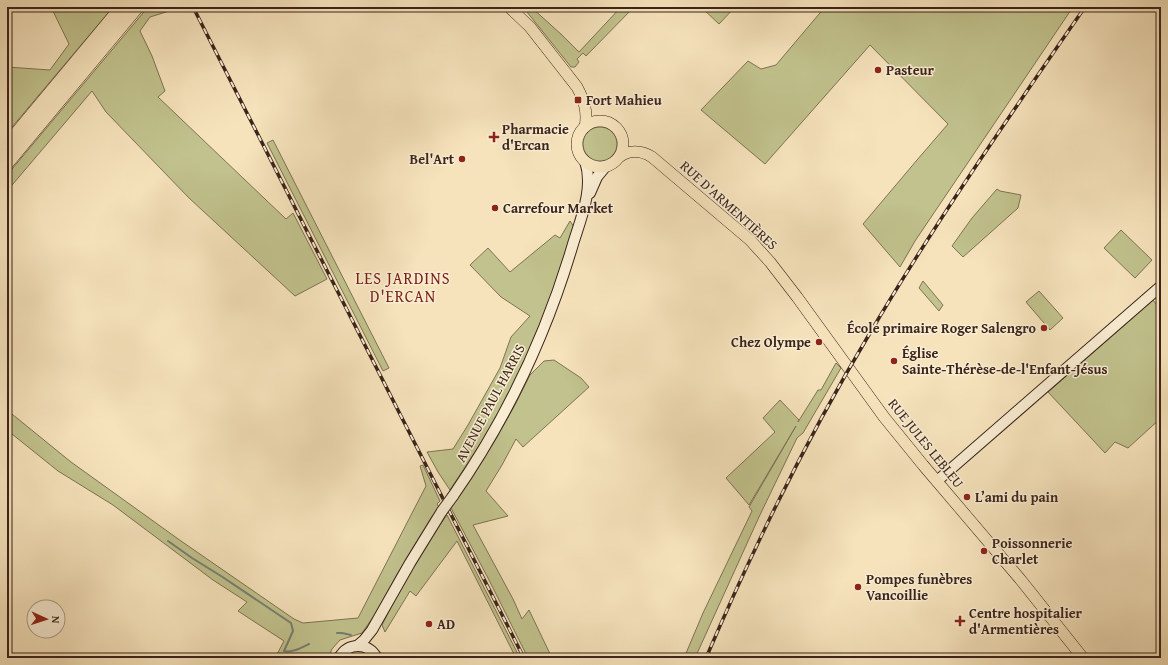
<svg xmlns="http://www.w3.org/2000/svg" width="1168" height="665" font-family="'Gentium Book Plus',serif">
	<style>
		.green { fill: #c1c28d; stroke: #7e7354 }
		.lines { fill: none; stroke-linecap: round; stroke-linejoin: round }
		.stream { stroke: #768072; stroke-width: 2 }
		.secondary-casing { stroke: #3b241a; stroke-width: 12 }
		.primary-casing { stroke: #3b241a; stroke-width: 12 }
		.highway-casing { stroke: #3b241a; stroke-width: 14 }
		.secondary { stroke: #f9edd3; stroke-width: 10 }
		.primary { stroke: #f6e3bc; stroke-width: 11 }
		.highway { stroke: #f6e3bc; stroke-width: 13 }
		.rail-casing { stroke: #3b241a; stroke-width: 3.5 }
		.rail { stroke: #f9edd3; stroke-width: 2; stroke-dasharray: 6; stroke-linecap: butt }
		.secondary-bridge-casing { stroke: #3b241a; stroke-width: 12; stroke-linecap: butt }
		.secondary-bridge { stroke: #f9edd3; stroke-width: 10 }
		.poi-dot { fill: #8f2418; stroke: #f9edd3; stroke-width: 1.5 }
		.labels { text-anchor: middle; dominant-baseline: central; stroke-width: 3; stroke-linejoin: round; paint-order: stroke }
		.poi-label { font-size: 14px; font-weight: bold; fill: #3b241a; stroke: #f9edd3; text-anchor: start }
		.street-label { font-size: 14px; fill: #3b241a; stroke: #f9edd3 }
		.quarter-label { font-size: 16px; letter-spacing: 1px; fill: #7a1f14; stroke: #f9edd3 }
	</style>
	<rect width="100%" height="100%" fill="#f6e3bc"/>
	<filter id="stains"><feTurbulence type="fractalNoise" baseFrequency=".005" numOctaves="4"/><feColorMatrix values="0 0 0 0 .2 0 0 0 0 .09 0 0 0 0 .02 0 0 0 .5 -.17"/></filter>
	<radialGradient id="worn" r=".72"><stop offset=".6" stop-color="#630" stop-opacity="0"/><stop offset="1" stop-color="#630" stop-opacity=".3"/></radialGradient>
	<g class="green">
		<polygon points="51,7 113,7 7,133 7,67 50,70 69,44"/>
		<polygon points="148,7 182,7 150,17 140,31 152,56 165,91 158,97 286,219 293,213 327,279 295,296 189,198 106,112 92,91 7,191 7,175"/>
		<polygon points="523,7 531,7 562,35 579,52 621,7 634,7 586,56 583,53 577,59 579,62 575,67 571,67"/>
		<polygon points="701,7 735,7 719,24"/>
		<polygon points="825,7 1073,7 915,241 900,267 863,224 917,160 948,124 870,45 765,164 701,110 748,61 761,69 776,65"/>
		<circle cx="600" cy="144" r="17"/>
		<polygon points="273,140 389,368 383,371 267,143"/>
		<polygon points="997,189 1000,191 1021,195 1018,208 963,257 952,246 972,218"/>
		<polygon points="570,221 574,227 544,317 519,374 496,420 450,490 438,472 427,452 453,449 468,425 500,368 511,337 530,316 501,297 470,265 488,248 510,272 555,235 560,238"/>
		<polygon points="1121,230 1152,260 1135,278 1104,248"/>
		<polygon points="923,281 943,305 939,311 919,288"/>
		<polygon points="1039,291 1063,318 1050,330 1026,302"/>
		<polygon points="1153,300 1161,310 1161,418 1128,448 1115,442 1105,453 1048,392"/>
		<polygon points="554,360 581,378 589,387 523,447 516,439 502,465 486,491 508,516 473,525 513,599 522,619 529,610 552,658 528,658 488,578 451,508 492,445 515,405 530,375 544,361"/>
		<polygon points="836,363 841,368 803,433 797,438 759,517 695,658 684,658 703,613 752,511 749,507 796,426 749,505 726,478 775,432 763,418 780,400 799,420 798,422 818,390 821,390"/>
		<polygon points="7,410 71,462 181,541 294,619 303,623 358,618 426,486 420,466 423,465 440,501 437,504 439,507 431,518 396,576 376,613 362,633 340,640 332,649 328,658 275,658 284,641 238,611 247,602 213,580 113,505 58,471 7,430"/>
		<path d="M447 515 520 658H516L457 541 416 596 410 591 385 632 382 625C401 587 421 549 447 515Z"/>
	</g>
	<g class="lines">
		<g class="stream">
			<path d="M168 541 192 558 221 576 291 623 293 631 284 651C292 653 301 648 309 644"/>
			<polyline points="337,633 342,633 351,635"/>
		</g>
		<defs>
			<g id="secondary">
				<polyline points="590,193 597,177 606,166"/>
				<polyline points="937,481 1161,286"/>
				<path d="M453 496C508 417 546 336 573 244 581 218 594 188 585 161"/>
				<polyline points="357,646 364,640 372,630 410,563 442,511"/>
				<path d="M339 658C348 642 368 642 377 658"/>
			</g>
			<g id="primary">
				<path d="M509 7 530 27 577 87C584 100 588 112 585 127"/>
				<circle cx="600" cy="144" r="23"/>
				<path d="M619 157C629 150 641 150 652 157L750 240 770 262 797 297 884 417 923 465 1020 579 1083 658"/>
			</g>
			<g id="highway">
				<polyline points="7,145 122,7"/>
				<polyline points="7,163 137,7"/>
			</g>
		</defs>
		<use href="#secondary" class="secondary-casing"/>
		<use href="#primary" class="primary-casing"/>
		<use href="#highway" class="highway-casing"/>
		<use href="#secondary" class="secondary"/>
		<use href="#primary" class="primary"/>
		<use href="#highway" class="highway"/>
		<defs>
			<g id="rail">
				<polyline points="193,7 524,658"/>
				<path d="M706 658C754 546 807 438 870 333 936 221 1011 114 1085 7"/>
			</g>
		</defs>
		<use href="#rail" class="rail-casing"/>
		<use href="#rail" class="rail"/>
		<defs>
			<polyline id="secondary-bridge" points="442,511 453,496"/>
		</defs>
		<use href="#secondary-bridge" class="secondary-bridge-casing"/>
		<use href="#secondary-bridge" class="secondary-bridge"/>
	</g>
	<g class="poi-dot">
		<circle cx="878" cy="70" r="4"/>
		<rect x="574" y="96" width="8" height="8" rx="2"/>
		<path d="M492 131h4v4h4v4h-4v4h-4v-4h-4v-4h4z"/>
		<circle cx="462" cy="159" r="4"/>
		<circle cx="495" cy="208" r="4"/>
		<circle cx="1044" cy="328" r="4"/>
		<circle cx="819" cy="342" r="4"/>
		<circle cx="894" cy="361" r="4"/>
		<circle cx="967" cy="497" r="4"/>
		<circle cx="984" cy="551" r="4"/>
		<circle cx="858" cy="587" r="4"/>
		<path d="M958 615h4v4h4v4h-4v4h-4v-4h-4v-4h4z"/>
		<circle cx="429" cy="624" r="4"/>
	</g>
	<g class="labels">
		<g class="poi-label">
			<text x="886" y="70">Pasteur</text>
			<text x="586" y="100">Fort Mahieu</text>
			<text x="502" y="129">Pharmacie<tspan x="502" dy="16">d'Ercan</tspan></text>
			<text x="454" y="159" text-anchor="end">Bel'Art</text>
			<text x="503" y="208">Carrefour Market</text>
			<text x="1036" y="328" text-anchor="end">École primaire Roger Salengro</text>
			<text x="811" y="342" text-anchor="end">Chez Olympe</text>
			<text x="902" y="353">Église<tspan x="902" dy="16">Sainte-Thérèse-de-l'Enfant-Jésus</tspan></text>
			<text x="975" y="497">L’ami du pain</text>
			<text x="992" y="543">Poissonnerie<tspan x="992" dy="16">Charlet</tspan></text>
			<text x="866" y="579">Pompes funèbres<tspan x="866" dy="16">Vancoillie</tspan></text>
			<text x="969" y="613">Centre hospitalier<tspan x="969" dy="16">d'Armentières</tspan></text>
			<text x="437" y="624">AD</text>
		</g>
		<g class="street-label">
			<text transform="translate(729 205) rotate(42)">RUE D'ARMENTIÈRES</text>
			<text transform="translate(490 403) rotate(-62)">AVENUE PAUL HARRIS</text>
			<text transform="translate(926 443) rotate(51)">RUE JULES LEBLEU</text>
		</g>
		<g class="quarter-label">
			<text x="403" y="278">LES JARDINS<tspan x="403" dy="18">D'ERCAN</tspan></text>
		</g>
	</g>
	<rect width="1168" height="665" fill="none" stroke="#f6e3bc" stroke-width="24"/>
	<rect x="8" y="8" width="1152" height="649" fill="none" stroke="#3b241a" stroke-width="2"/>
	<rect x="12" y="12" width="1144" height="641" fill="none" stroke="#3b241a"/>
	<g transform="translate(46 619) rotate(93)"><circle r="19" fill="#f9edd3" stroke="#ad9d89"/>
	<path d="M0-3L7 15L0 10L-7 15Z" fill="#8f2418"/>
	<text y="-6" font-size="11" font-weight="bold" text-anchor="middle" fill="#3b241a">N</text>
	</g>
	<rect width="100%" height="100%" filter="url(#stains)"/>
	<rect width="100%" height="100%" fill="url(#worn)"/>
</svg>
